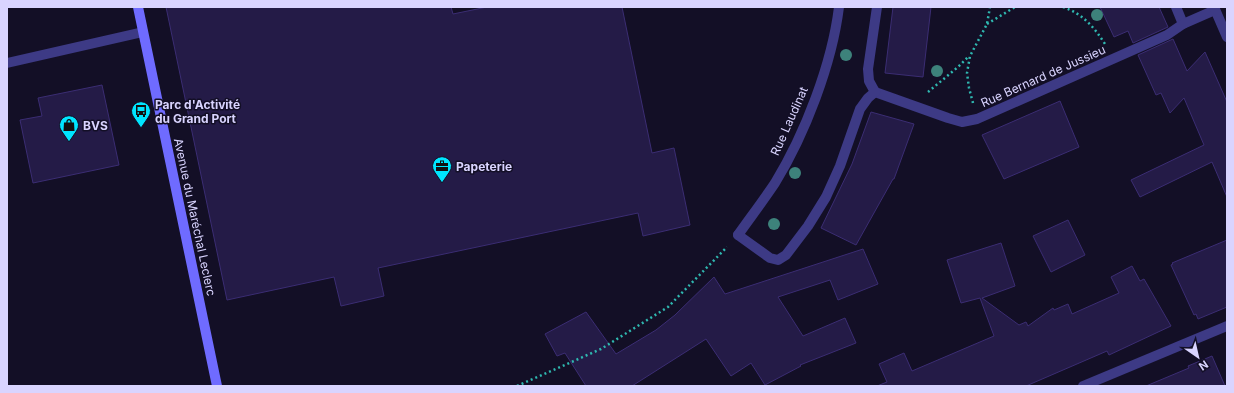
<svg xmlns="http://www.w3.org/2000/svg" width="1234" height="393" font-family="Inter,sans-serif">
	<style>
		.building { fill: #241b47; stroke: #3b2d73 }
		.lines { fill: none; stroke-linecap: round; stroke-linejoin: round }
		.path { stroke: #2fb8b0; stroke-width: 2.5; stroke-dasharray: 2 3; stroke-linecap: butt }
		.lane { stroke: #3d3a85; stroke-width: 10 }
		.street { stroke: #3d3a85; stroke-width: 10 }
		.secondary { stroke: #6f6bff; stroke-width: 10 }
		.tree { fill: #3d827b }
		.labels { text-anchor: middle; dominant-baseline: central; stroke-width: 3; stroke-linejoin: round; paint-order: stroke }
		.street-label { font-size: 12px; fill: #d9d4ff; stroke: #130f26 }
		.poi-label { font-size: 12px; font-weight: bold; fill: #d9d4ff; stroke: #130f26; text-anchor: start }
	</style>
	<rect width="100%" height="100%" fill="#130f26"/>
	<g class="building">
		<polygon points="166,7 451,7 453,14 487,7 622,7 652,153 674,148 690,225 643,236 638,213 378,268 384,296 341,306 334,277 227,300"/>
		<polygon points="893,7 931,7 923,77 885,73"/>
		<polygon points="1100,7 1159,7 1168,27 1133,43 1128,31 1114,37"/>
		<polygon points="1173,39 1187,71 1205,52 1227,102 1227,197 1212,162 1140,197 1131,180 1204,145 1184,98 1170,113 1161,93 1156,95 1138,55"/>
		<polygon points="102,85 119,165 33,183 20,120 42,116 38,98"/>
		<polygon points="1060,101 1079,147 1004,179 982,135"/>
		<polygon points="871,112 914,124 894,179 893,179 856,245 821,228 852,164"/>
		<polygon points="1068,220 1085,255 1051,272 1033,236"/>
		<polygon points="1227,240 1227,307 1198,319 1196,314 1194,315 1171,265 1173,264 1172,263"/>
		<polygon points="1001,243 1015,286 982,298 1019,325 1026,322 1028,326 1053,308 1054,310 1068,304 1072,314 1119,293 1111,277 1132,266 1140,281 1144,279 1171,326 1109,355 1107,351 1026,386 877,386 887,382 879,364 904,353 912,371 994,336 980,298 961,303 947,260"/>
		<polygon points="863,249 878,284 838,300 830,280 778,297 803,336 845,318 856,343 800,365 801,366 765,385 751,363 731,376 706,339 632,386 586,386 565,353 557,356 545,334 586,312 616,354 656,330 675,315 714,277 725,294"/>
		<polygon points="1212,356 1225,386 1146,386 1189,368 1188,366"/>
	</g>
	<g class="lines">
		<g class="path">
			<path d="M1063 7C1083 14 1094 27 1105 44"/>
			<polyline points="987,24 1015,7"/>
			<polyline points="928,92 958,67 969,56"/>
			<polyline points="973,103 969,88 967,73 970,56 987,24 990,7"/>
			<polyline points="517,386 601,349 668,307 727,247"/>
		</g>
		<g class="lane">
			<polyline points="1176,7 1183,24"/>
			<polyline points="7,63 143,32"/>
			<polyline points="875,92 948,118 962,122 977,119 1167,35 1183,24 1215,10"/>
			<polyline points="738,235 770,258 778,260 786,255 808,226 826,197 840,166 860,109 868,98 875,92 869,81 868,69 877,7"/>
		</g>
		<g class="street">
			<polyline points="1214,7 1227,37"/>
			<path d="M738 235C750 218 763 201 775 183 805 134 832 64 839 7"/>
			<polyline points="1083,386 1227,326"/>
		</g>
		<polyline class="secondary" points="138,7 217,386"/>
	</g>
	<g class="tree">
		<circle cx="1097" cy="15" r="6"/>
		<circle cx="846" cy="55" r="6"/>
		<circle cx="937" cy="71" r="6"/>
		<circle cx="795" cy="173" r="6"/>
		<circle cx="774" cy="224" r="6"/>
	</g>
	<defs>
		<symbol id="bus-pin" viewBox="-11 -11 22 30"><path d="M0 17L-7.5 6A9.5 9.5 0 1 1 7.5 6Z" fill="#00e5ff" stroke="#130f26"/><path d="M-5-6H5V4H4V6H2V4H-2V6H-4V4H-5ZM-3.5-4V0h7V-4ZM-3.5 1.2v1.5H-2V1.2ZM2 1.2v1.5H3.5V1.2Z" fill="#111"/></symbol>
		<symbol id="shop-pin" viewBox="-11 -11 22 30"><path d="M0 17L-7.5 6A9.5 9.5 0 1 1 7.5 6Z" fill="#00e5ff" stroke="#130f26"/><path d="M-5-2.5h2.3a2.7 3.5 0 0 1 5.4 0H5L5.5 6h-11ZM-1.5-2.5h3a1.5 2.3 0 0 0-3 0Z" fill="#111"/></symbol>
		<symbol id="office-pin" viewBox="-11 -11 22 30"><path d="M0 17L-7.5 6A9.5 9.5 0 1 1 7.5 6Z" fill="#00e5ff" stroke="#130f26"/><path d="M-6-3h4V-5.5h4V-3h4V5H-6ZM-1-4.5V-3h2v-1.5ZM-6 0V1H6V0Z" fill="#111"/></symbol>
	</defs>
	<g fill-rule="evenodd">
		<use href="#bus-pin" x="130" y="100" width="22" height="30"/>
		<use href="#shop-pin" x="58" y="114" width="22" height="30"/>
		<use href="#office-pin" x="431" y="155" width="22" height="30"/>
	</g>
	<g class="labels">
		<g class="street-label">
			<text transform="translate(1043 76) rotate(-24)">Rue Bernard de Jussieu</text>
			<text transform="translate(789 121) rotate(-66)">Rue Laudinat</text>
			<text transform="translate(195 217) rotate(78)">Avenue du Maréchal Leclerc</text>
		</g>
		<g class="poi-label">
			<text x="155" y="104">Parc d'Activité<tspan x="155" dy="14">du Grand Port</tspan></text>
			<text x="83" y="125">BVS</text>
			<text x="456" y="166">Papeterie</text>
		</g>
	</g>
	<rect width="1234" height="393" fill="none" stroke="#d9d4ff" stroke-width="16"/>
	<g transform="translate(1198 357) rotate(146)" stroke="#130f26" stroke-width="3" paint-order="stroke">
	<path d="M0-3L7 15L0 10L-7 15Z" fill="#d9d4ff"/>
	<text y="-6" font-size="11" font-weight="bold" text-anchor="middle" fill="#d9d4ff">N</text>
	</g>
</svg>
